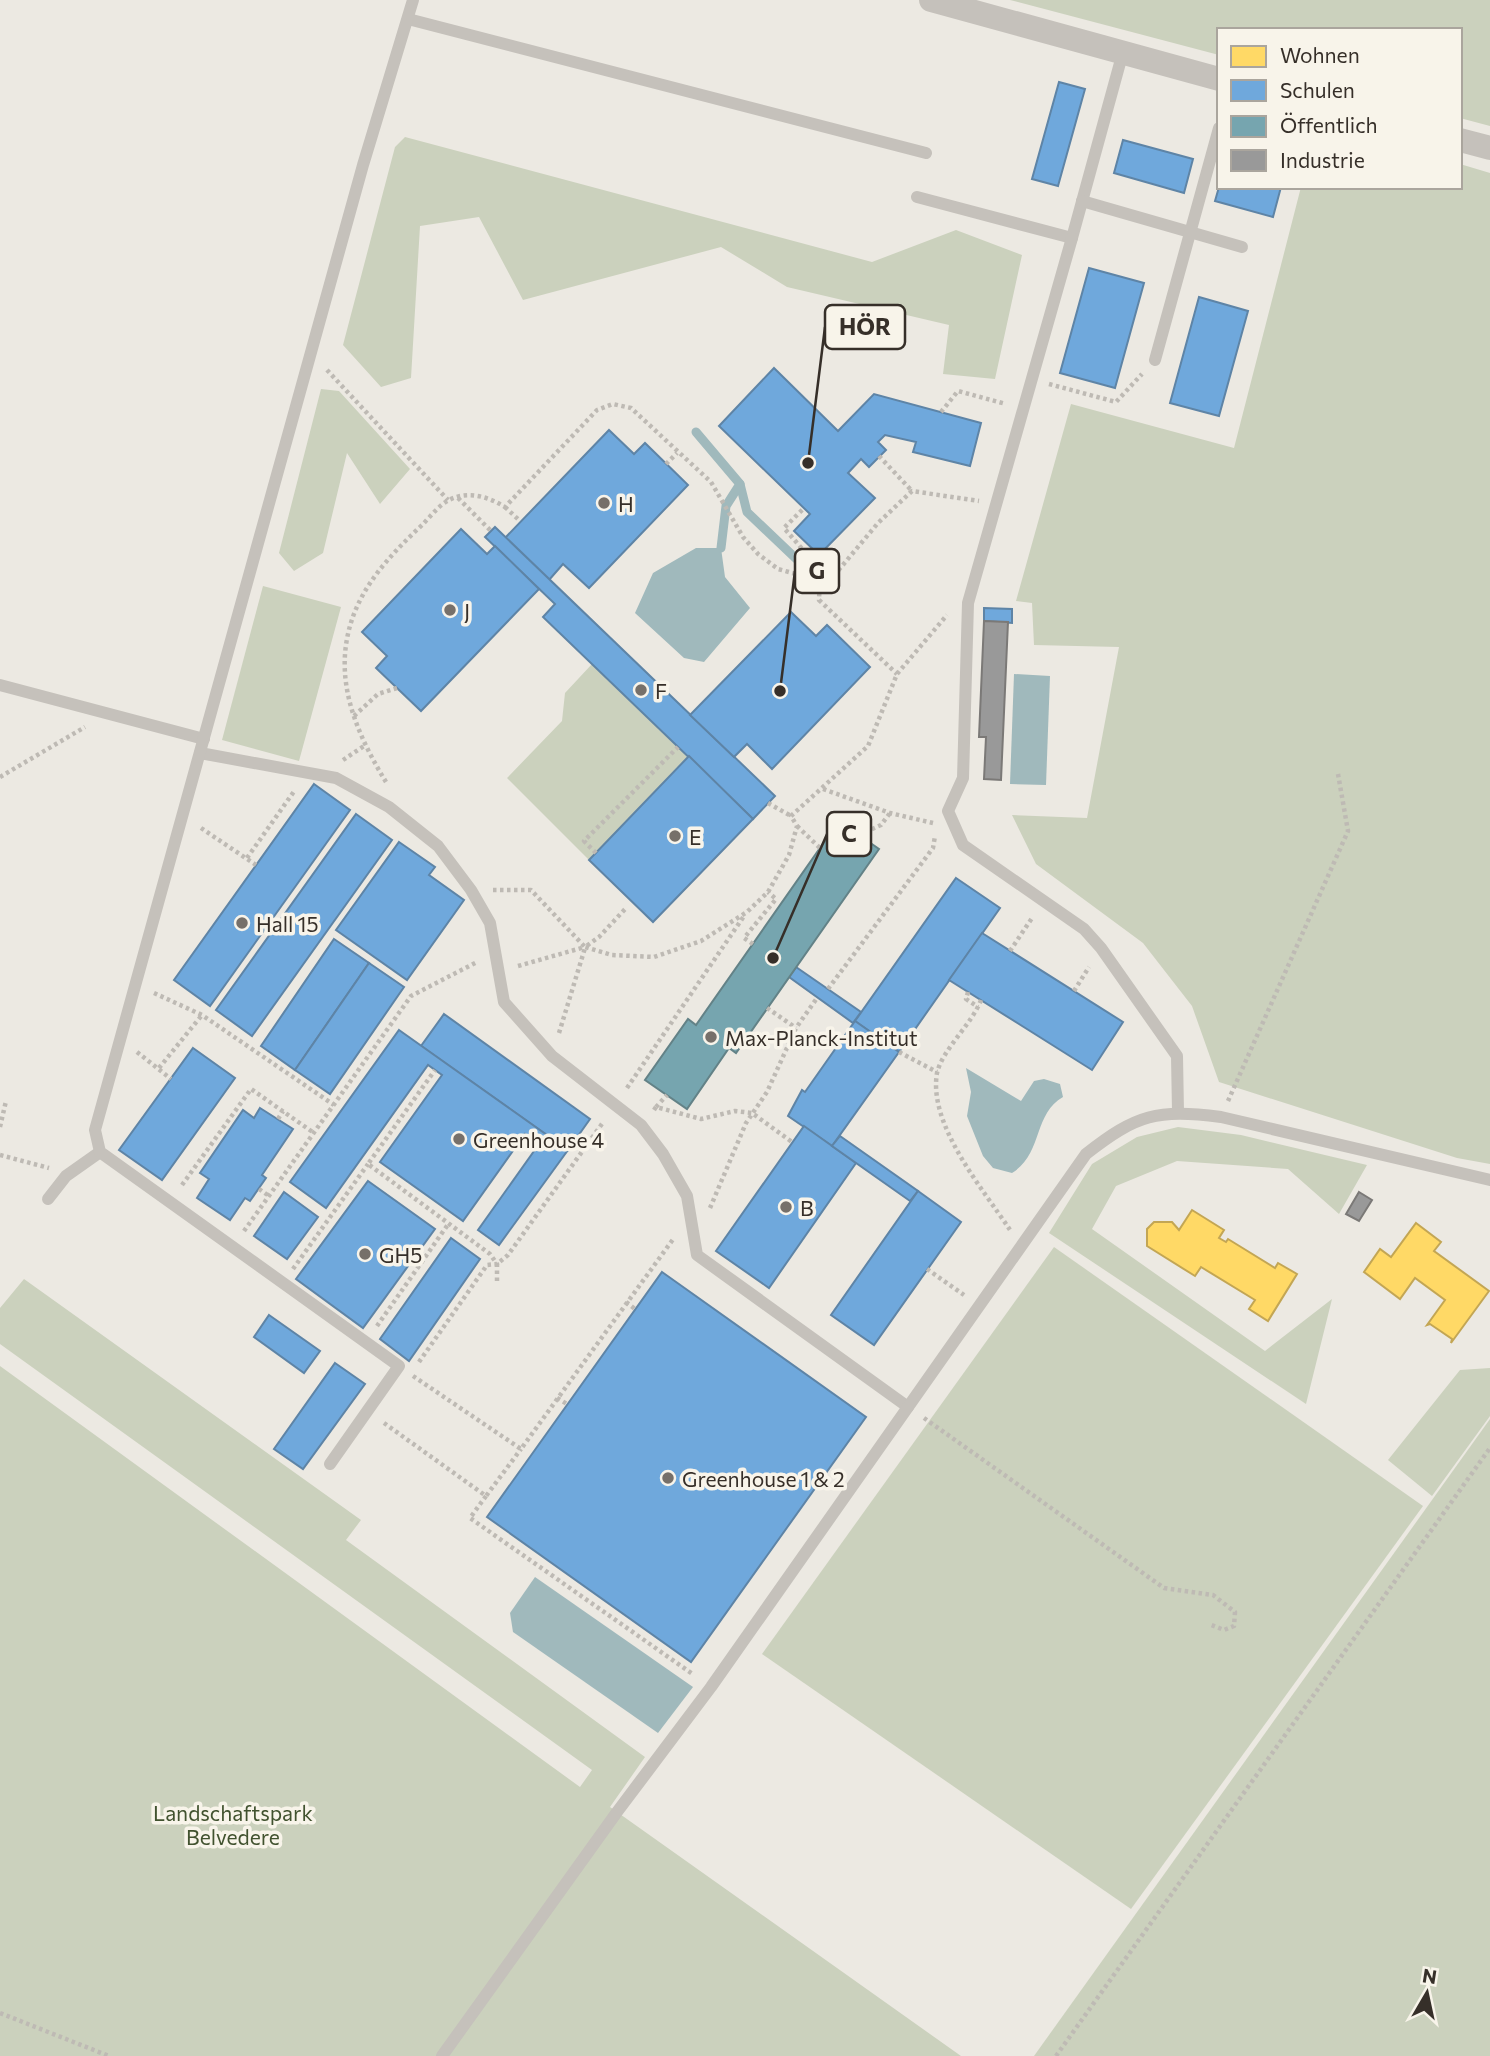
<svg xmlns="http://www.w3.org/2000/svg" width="1490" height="2056" font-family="Commissioner,sans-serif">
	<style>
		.green { fill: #cbd1bd }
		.water { fill: #a0b9bc }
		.homes { fill: #ffd966; stroke: #c3a654; stroke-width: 2 }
		.schools { fill: #6fa8dc; stroke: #5e84a6; stroke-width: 2 }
		.public { fill: #76a5af; stroke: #638287; stroke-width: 2 }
		.industry { fill: #999; stroke: #7b7977; stroke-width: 2 }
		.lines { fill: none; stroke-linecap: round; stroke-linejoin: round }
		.stream { stroke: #a0b9bc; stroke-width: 9 }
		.path { stroke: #bebab4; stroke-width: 4.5; stroke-dasharray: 3.5 3.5; stroke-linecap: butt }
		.lane { stroke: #c5c1bb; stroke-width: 12 }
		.street { stroke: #c5c1bb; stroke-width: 24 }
		.poi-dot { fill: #76706a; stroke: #f8f4ea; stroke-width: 2.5 }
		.labels { text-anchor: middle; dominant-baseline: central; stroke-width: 7; stroke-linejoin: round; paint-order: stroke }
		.poi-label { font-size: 21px; fill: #362f29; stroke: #f8f4ea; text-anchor: start }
		.park-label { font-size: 21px; fill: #41522f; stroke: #f8f4ea }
		.leader { fill: none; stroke: #362f29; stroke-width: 2.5 }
		.callout-dot { fill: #362f29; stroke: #f8f4ea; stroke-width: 2.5 }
		.callout { fill: #f8f4ea; stroke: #362f29; stroke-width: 2.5 }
		.callout-label { font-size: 23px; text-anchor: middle; font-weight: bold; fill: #362f29 }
	</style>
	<rect width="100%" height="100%" fill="#ece9e2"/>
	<g class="green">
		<polygon points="1010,0 1490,0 1490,126 1460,118 1460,30 1219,30 1219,55"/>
		<polygon points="405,137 872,262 956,230 1022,255 995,379 943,374 949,325 787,287 721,247 523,300 479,217 420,226 411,378 381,387 343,345 395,147"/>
		<polygon points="1460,164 1490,173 1490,1164 1457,1158 1219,1082 1192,1006 1143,943 1036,864 1012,815 1087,818 1119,647 1034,645 1032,603 1016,601 1071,404 1234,448 1301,187 1460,187"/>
		<polygon points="321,389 339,391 410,469 380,504 347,453 323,553 294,571 279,553"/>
		<polygon points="263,586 341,607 299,761 222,740"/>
		<polygon points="592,664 689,756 589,860 507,778 562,721 565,693"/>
		<polygon points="1178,1127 1241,1135 1367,1165 1339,1214 1288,1169 1177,1161 1116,1186 1092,1229 1265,1351 1332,1299 1306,1404 1049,1233 1092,1164 1137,1137"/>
		<polygon points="1054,1247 1423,1506 1131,1909 762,1654"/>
		<polygon points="24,1279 361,1520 346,1540 645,1757 610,1807 961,2056 0,2056 0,1366 580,1787 592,1770 0,1344 0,1308"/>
		<polygon points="1490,1368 1490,1416 1432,1496 1388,1460 1460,1370"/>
		<polygon points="1490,1419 1490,2056 1034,2056"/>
	</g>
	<g class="water">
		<polygon points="696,548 721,548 725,577 750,608 704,662 684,658 635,613 653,573"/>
		<polygon points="1014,674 1050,676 1046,785 1010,784"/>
		<path d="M966 1068 1021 1101 1034 1081 1044 1079 1060 1084 1063 1097C1033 1114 1043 1154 1012 1173L993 1168 983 1156 967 1116 971 1092Z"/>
		<polygon points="535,1577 693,1687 658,1733 513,1632 510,1613"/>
	</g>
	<g class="homes">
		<polygon points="1192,1210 1224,1230 1219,1238 1226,1242 1228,1239 1275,1268 1278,1263 1297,1274 1268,1321 1249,1309 1255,1300 1201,1267 1195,1276 1147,1246 1147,1229 1154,1222 1172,1222 1179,1230"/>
		<polygon points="1416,1223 1441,1242 1434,1251 1489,1291 1451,1343 1452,1339 1430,1324 1427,1325 1445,1300 1415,1278 1400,1299 1364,1272 1380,1249 1391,1257"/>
	</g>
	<g class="schools">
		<polygon points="1059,82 1085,89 1058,186 1032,179"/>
		<polygon points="1123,140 1193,159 1184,193 1114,173"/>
		<polygon points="1219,187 1281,187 1273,217 1215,201"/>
		<polygon points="1089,268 1144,283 1115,388 1060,373"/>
		<polygon points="1199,297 1248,311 1219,416 1170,403"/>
		<polygon points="774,368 838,431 874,394 981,423 970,466 913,452 916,442 885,435 878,442 886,450 869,467 861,459 848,473 875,498 819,555 794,531 810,514 719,426"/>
		<polygon points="609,430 634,454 645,443 688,485 589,588 563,564 549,580 505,538"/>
		<polygon points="495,527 775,796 753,819 543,617 555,604 485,537"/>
		<polygon points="461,529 487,554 495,546 539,589 421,711 376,668 387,656 362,632"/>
		<polygon points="984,608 1012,609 1012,623 984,621"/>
		<polygon points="791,612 816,636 827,625 870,667 772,769 747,744 734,757 690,715"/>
		<polygon points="689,756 753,819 653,922 589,860"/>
		<polygon points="314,784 350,810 210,1006 174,980"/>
		<polygon points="356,814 392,840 252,1036 216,1010"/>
		<polygon points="399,842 435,867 429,875 464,900 407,980 336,930"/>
		<polygon points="956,878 1000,908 899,1052 855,1021"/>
		<polygon points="982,933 1123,1022 1092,1070 949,980"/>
		<polygon points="334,939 369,963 295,1070 261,1046"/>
		<polygon points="369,963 404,987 330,1094 295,1070"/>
		<polygon points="796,967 861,1012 853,1023 789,977"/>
		<polygon points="444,1014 590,1119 568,1150 421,1046"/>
		<polygon points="855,1021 899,1052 832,1146 788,1116 802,1090 805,1092"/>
		<polygon points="399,1030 568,1150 499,1245 478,1230 539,1144 525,1134 463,1221 380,1162 442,1075 428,1065 326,1208 290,1182"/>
		<polygon points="193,1048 235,1078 162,1180 119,1150"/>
		<polygon points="260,1108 293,1129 262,1175 266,1178 250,1201 245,1198 230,1220 197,1198 209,1179 200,1173 243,1110 254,1118"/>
		<polygon points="804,1126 856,1163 769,1288 716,1251"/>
		<polygon points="840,1136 918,1191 910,1201 832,1146"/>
		<polygon points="368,1181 435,1229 363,1328 296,1279"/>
		<polygon points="918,1191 961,1222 874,1345 831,1315"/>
		<polygon points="284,1192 318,1217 287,1259 254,1236"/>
		<polygon points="451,1238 480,1259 409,1361 380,1339"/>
		<polygon points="662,1272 866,1417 691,1662 487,1517"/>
		<polygon points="269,1315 320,1351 304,1373 254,1337"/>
		<polygon points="335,1363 365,1384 303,1469 274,1449"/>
	</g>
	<polygon class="public" points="839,821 879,849 736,1053 729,1048 687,1109 645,1080 688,1019 696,1025"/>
	<g class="industry">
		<polygon points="984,621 1008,622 1001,780 984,779 986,737 979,737"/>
		<polygon points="1359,1192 1372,1200 1359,1221 1346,1214"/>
	</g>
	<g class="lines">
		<g class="stream">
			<polyline points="696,432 740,484 726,506 721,548"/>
			<polyline points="740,484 747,512 809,571"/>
		</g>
		<g class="path">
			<polyline points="327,370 448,500"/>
			<polyline points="1049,384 1116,402 1142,374"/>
			<polyline points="941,412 958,391 1006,404"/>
			<polyline points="879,456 912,491"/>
			<polyline points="666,464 677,453"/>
			<polyline points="458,498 491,531"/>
			<polyline points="505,507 520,521"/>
			<polyline points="796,574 804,551 784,528 804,508"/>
			<polyline points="820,579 819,600 897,674"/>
			<polyline points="354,716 378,694 397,688"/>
			<polyline points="343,760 364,746"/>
			<polyline points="0,777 85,727"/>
			<path d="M386 782C361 741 339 694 346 645 353 594 386 559 422 525 430 517 439 505 449 500 468 490 489 497 505 507L597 410 613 404 631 408 711 482 743 537 758 554 778 569 796 574 820 579 837 572 878 523 912 491 979 501"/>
			<polyline points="823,789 890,813 933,823"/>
			<polyline points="768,803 791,816"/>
			<polyline points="797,826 820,848"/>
			<polyline points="201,828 256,865"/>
			<polyline points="859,835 881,825 890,813"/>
			<polyline points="596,853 584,841 678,747"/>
			<polyline points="247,858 295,790"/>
			<polyline points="493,890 531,890 585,947 599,937 627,907"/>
			<polyline points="753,944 744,938 776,899 768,892"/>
			<polyline points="1010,951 1032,918"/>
			<polyline points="518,966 585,947 612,955 654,957 701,941 747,912 768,892 789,855 797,826 791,816 868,746 897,674 947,615"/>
			<polyline points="828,989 933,848 935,836"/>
			<polyline points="1074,991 1089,967"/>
			<polyline points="968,992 966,999 978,1007"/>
			<polyline points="154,993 202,1015 334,1105"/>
			<path d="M981 1000C972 1024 942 1050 937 1073 928 1125 983 1189 1010 1230"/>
			<polyline points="767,1008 796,1028"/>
			<polyline points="559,1033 585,948"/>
			<polyline points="137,1052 171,1079"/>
			<polyline points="899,1052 937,1072"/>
			<polyline points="159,1068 202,1015"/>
			<polyline points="627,1088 744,916"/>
			<polyline points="1228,1101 1348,831 1338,774"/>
			<polyline points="656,1107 667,1095"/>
			<polyline points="654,1110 656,1107 701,1119 735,1111 752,1113 792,1142"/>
			<polyline points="278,1119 283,1111"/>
			<polyline points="0,1127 6,1101"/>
			<polyline points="0,1155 49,1168"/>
			<polyline points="182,1185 251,1089 314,1133"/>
			<polyline points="259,1189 269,1196"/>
			<polyline points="710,1208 746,1123 767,1092 796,1028 817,998"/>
			<polyline points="244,1231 411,996 477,962"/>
			<polyline points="293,1269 368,1164"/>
			<polyline points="927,1269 964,1295"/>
			<polyline points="497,1281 497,1264 508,1255 604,1121"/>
			<polyline points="626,1302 635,1309"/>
			<polyline points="377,1326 449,1223"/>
			<polyline points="419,1362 487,1265 497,1264 490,1254 368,1164 435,1070"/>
			<polyline points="413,1376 521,1449 674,1238"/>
			<polyline points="557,1398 567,1404"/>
			<polyline points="924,1418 1164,1588 1213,1595 1235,1612 1234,1626 1224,1630 1209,1624"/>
			<polyline points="384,1423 486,1496 521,1449"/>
			<polyline points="486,1496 470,1518 694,1675"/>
			<polyline points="0,2013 109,2056"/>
			<polyline points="1056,2056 1490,1448"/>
		</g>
		<g class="lane">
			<polyline points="408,19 926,153"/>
			<polyline points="917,197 1072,238 1123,52"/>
			<polyline points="1082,201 1242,247"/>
			<polyline points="1072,238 968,603 963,778 948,811 963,845 1084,929 1101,948 1177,1056 1178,1112"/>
			<polyline points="1155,360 1219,128"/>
			<polyline points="0,685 204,739"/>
			<polyline points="200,753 336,778 389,807 438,846 471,890 490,923 504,1002 552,1056 641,1125 663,1154 687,1196 697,1255 908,1407"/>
			<polyline points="48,1199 66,1176 100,1152"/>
			<polyline points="330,1464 399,1366 100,1152 95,1130 363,165 413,0"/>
			<path d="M442 2056 617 1812 711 1687 1086 1154C1137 1114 1157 1109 1221 1117L1490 1180"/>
		</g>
		<g class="street">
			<polyline points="931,0 1219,79"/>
			<polyline points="1460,140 1490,148"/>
		</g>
	</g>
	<g class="poi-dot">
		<circle cx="604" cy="503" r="7"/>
		<circle cx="450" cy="610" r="7"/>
		<circle cx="641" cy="690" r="7"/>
		<circle cx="675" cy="836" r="7"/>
		<circle cx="242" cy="923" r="7"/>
		<circle cx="711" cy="1037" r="7"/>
		<circle cx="459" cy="1139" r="7"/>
		<circle cx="786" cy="1207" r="7"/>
		<circle cx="365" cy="1254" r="7"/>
		<circle cx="668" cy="1478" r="7"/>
	</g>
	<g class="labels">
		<g class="poi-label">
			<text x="618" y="503">H</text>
			<text x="464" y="610">J</text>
			<text x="655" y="690">F</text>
			<text x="689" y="836">E</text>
			<text x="256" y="923">Hall 15</text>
			<text x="725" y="1037">Max-Planck-Institut</text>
			<text x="473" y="1139">Greenhouse 4</text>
			<text x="800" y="1207">B</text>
			<text x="379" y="1254">GH5</text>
			<text x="682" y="1478">Greenhouse 1 &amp; 2</text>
		</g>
		<g class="park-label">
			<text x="233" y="1812">Landschaftspark<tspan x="233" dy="24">Belvedere</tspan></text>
		</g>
	</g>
	<path class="leader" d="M808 463L825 327M780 691L795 571M773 958L827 834"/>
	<g class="callout-dot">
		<circle cx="808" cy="463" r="7"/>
		<circle cx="780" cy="691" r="7"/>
		<circle cx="773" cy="958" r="7"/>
	</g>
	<g class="callout">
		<rect x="825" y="305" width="80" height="44" rx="7"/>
		<rect x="795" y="549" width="44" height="44" rx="7"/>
		<rect x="827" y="812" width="44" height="44" rx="7"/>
	</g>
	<g class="callout-label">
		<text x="865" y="335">HÖR</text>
		<text x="817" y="579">G</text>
		<text x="849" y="842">C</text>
	</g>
	<rect x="1217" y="28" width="245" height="161" fill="#f8f4ea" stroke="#aaa59d" stroke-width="2"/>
	<rect x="1231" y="46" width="35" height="21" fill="#ffd966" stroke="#aaa59d" stroke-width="2"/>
	<text x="1280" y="63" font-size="21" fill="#362f29">Wohnen</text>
	<rect x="1231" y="80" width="35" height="21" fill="#6fa8dc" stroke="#aaa59d" stroke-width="2"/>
	<text x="1280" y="98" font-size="21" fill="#362f29">Schulen</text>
	<rect x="1231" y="116" width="35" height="21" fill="#76a5af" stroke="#aaa59d" stroke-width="2"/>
	<text x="1280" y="133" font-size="21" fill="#362f29">Öffentlich</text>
	<rect x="1231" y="150" width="35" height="21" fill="#999999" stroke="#aaa59d" stroke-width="2"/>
	<text x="1280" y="168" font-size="21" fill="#362f29">Industrie</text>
	<g transform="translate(1427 1993) rotate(9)" stroke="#f8f4ea" stroke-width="5" paint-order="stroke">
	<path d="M0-5L12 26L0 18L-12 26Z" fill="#362f29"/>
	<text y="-10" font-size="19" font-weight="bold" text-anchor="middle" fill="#362f29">N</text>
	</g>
</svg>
